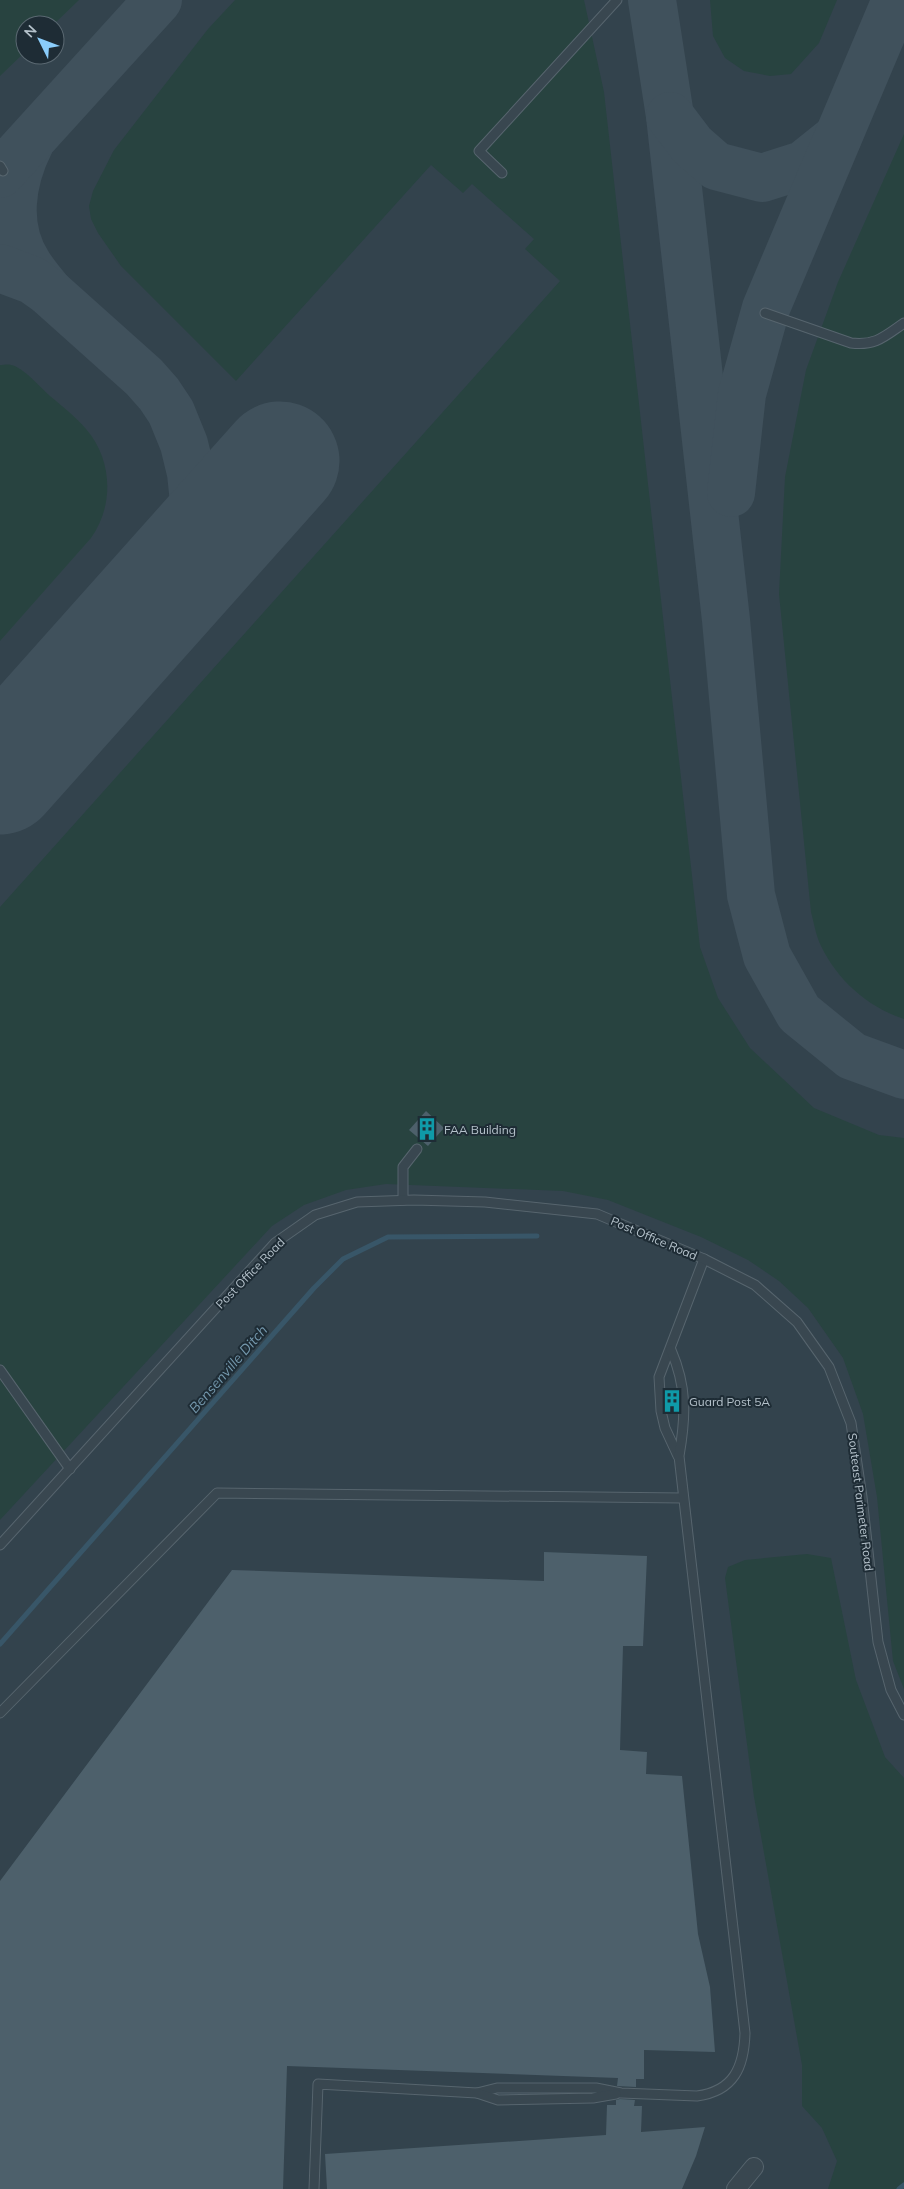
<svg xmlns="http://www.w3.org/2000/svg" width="904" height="2189" font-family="Mulish,sans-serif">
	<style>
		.airport { fill: #33434d; fill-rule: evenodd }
		.green { fill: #284340 }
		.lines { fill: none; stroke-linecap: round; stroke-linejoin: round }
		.stream { stroke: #385668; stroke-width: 5 }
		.taxiway { stroke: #40515c; stroke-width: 48 }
		.runway { stroke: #40515c; stroke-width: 119 }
		.building { fill: #4d606b }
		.lane-casing { stroke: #57656e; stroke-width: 11 }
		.street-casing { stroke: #57656e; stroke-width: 20 }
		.lane { stroke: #394750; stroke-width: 9 }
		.street { stroke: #394750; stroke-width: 18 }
		.labels { text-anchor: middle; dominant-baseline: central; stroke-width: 4; stroke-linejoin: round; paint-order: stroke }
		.poi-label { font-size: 12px; fill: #b5c2cb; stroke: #1e2c35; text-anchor: start }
		.street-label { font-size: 12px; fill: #b5c2cb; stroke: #1e2c35 }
		.water-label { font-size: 14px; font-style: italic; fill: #7599ae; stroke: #1e2c35 }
	</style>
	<rect width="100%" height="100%" fill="#243640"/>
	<path class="airport" d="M0 0H904V2189H0ZM25 25H55V55H25Z"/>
	<g class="green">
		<polygon points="0,0 79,0 53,25 25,25 25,52 0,76"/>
		<polygon points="235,0 584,0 604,92 700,947 718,998 750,1048 814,1108 879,1135 904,1138 904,1689 893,1661 877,1497 863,1414 843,1358 808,1308 779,1281 748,1260 701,1237 608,1200 563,1191 386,1184 346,1190 304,1205 272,1226 0,1520 0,907 560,281 525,249 534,239 472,184 463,193 431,165 236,381 121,266 98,233 91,219 89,206 93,191 114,150 208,29"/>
		<polygon points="710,0 837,0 819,43 791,74 770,76 744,71 725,58 713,36"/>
		<path d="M904 134V1019C868 1007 838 981 821 946 816 936 814 923 811 912L779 594 785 477 806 370 838 282Z"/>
		<path d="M0 365C3 365 8 364 11 365 23 367 41 388 50 396 62 406 76 417 86 429 113 460 114 506 91 538L0 641Z"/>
		<polygon points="807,1554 831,1558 856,1680 885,1757 904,1778 904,2189 828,2189 837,2161 822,2128 802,2106 802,2065 754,1797 725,1578 728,1567 745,1560"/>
	</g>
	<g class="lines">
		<g class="stream">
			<polyline points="0,1644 314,1288 343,1259 388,1237 537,1236"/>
			<polyline points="899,2189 904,2185"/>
		</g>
		<g class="taxiway">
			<polyline points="652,0 670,116 726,620 751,895 767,956 799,1013 852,1056 904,1075"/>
			<polyline points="670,116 692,145 716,166 762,178 803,165 838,137"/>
			<path d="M30 143C11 181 4 227 28 264 34 274 42 283 49 292"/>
			<polyline points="0,174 158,0"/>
			<polyline points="0,268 32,280 49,292 144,377 159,394 171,412 184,444 191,473 196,521 176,579"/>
			<polyline points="731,493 742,394 766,308 896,0"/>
		</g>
		<polyline class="runway" points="0,775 280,461"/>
	</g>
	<g class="building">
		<polygon points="426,1111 444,1128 428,1146 409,1130"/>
		<polygon points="544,1552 647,1556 643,1646 623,1646 620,1750 647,1752 646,1774 682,1776 698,1934 710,1987 715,2052 644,2050 644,2079 636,2079 636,2087 617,2086 618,2078 287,2066 283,2189 0,2189 0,1881 232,1570 544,1581"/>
		<polygon points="620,2099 635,2100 634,2106 642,2106 641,2132 705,2127 696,2156 682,2189 327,2189 325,2154 606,2135 607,2105 616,2105 616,2100"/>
	</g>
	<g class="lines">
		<defs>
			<g id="lane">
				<polyline points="0,166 3,171"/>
				<polyline points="502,173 479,151 617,0"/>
				<path d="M765 313 851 343C876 346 885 336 904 323"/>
				<polyline points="403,1200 403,1167 417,1149"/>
				<polyline points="0,1370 70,1469"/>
				<polyline points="678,1456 665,1428 661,1411 659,1377 704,1259"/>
				<polyline points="0,1545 275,1243 315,1215 357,1202 414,1200 485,1202 597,1214 704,1259 755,1285 797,1322 829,1367 851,1423 862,1497 878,1642 891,1690 904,1715"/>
				<polyline points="0,1713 217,1493 683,1498"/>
				<path d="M477 2093 497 2088H596L621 2093 697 2096C734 2091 744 2067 745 2033L679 1456C686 1416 687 1387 671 1350"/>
				<polyline points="314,2189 318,2084 477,2093 498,2100 593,2098 616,2094"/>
			</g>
			<polyline id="street" points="736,2189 754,2167"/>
		</defs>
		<use href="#lane" class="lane-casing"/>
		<use href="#street" class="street-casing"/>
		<use href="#lane" class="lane"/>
		<use href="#street" class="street"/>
	</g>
	<defs>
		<symbol id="building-bare" viewBox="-9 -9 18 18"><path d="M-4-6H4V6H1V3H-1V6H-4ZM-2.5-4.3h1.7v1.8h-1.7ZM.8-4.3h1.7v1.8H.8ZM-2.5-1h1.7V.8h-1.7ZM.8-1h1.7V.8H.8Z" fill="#0f9aa8" stroke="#1e2c35" stroke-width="2.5" paint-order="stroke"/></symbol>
	</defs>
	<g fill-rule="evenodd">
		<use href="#building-bare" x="411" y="1113" width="32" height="32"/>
		<use href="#building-bare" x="656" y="1385" width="32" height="32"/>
	</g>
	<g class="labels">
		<g class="poi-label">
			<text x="444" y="1129">FAA Building</text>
			<text x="689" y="1401">Guard Post 5A</text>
		</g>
		<g class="street-label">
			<text transform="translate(654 1238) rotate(23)">Post Office Road</text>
			<text transform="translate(250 1273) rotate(-46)">Post Office Road</text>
			<text transform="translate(861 1502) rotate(83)">Souteast Parimeter Road</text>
		</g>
		<g class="water-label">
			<text transform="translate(228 1369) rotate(-49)">Bensenville Ditch</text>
		</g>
	</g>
	<g transform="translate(40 40) rotate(312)"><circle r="24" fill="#1e2c35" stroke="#5a6871"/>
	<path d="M0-4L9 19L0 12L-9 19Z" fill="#8acdfb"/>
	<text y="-8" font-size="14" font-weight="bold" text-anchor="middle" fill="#b5c2cb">N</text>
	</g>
</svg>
